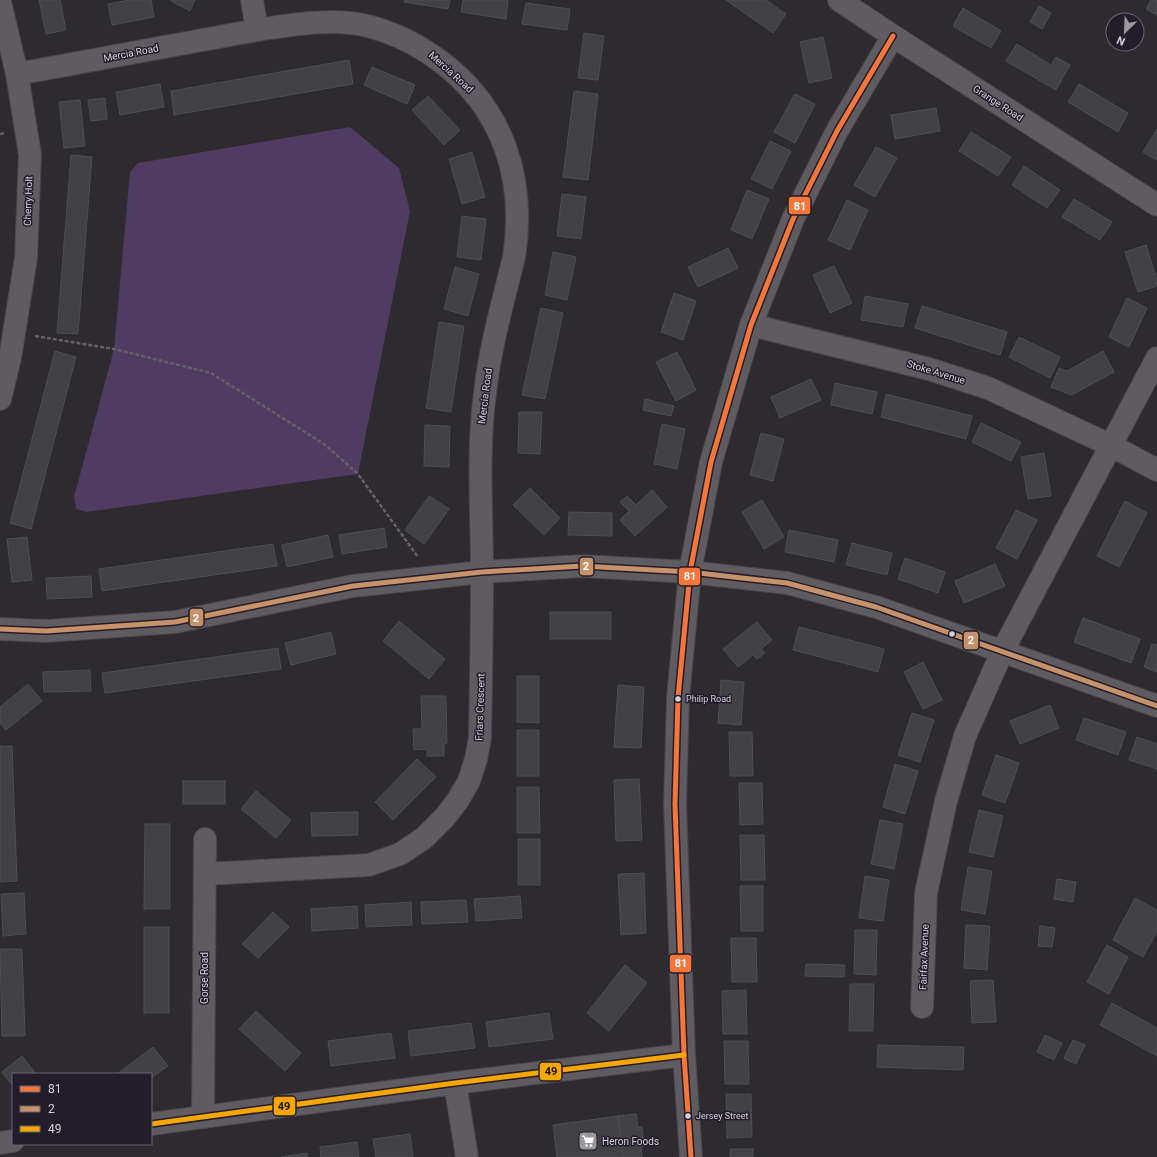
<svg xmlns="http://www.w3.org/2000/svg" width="1157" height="1157" font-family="Roboto,sans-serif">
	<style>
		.green { fill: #503c62 }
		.building { fill: #424245; stroke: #4d4f50 }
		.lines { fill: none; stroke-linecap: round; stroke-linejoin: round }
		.minor-casing { stroke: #48454a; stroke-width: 24 }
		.path { stroke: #636066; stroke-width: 2.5; stroke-dasharray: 4 2; stroke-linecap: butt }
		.minor { stroke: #5e5c60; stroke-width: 22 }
		.bus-1-casing { stroke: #231d29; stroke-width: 8 }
		.bus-2-casing { stroke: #231d29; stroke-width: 8 }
		.bus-3-casing { stroke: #231d29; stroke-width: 8 }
		.bus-1 { stroke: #f5763a; stroke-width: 5 }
		.bus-2 { stroke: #c7916a; stroke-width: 5 }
		.bus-3 { stroke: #f7a600; stroke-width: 5 }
		.bus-dot { fill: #d5d1da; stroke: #231d29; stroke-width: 1.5 }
		.labels { text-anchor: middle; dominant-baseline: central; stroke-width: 3; stroke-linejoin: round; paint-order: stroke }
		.bus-label { font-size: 9px; fill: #d5d1da; stroke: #231d29; text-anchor: start }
		.street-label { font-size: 10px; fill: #d5d1da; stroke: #231d29 }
		.poi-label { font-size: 10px; fill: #d5d1da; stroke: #231d29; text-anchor: start }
		.line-badge { stroke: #231d29; stroke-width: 1.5 }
		.badge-label { font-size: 11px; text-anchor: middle; font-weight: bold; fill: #fff }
		.pale-badge-label { font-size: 11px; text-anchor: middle; font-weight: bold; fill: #111 }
	</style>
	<rect width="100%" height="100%" fill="#2d2a30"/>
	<polygon class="green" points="350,127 399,168 410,211 358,474 86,512 76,509 74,497 114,349 130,172 138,163"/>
	<g class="building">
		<polygon points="39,0 60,0 66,30 46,34"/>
		<polygon points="129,0 151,0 154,17 112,25 108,4"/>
		<polygon points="172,0 195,0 190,11 171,1"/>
		<polygon points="405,0 450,0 448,9 404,2"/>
		<polygon points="463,0 508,0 506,19 461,12"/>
		<polygon points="726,0 766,0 786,14 773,33"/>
		<polygon points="1151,0 1157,0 1157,15 1146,9"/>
		<polygon points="526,3 570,9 567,30 522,24"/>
		<polygon points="1039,6 1051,13 1042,29 1030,22"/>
		<polygon points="963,8 1001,31 991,48 953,26"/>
		<polygon points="584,33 604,36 598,80 578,78"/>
		<polygon points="823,37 832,78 809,83 800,42"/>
		<polygon points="1017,44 1051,65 1056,57 1070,65 1056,90 1006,61"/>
		<polygon points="349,60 353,84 174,115 171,91"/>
		<polygon points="372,67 415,85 407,104 364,85"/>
		<polygon points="160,84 164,107 120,115 116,92"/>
		<polygon points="1079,84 1128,113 1118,132 1068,102"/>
		<polygon points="574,91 598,94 588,180 563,177"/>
		<polygon points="795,94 815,104 795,143 774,132"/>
		<polygon points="428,96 460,130 444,145 412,110"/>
		<polygon points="105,98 107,119 91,121 88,100"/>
		<polygon points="80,100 85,146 64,148 59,102"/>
		<polygon points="936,108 940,131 895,139 891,115"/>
		<polygon points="1157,129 1157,158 1156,160 1143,152"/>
		<polygon points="971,132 1011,157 998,176 959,151"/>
		<polygon points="770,141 791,151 772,189 751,179"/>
		<polygon points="876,147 897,158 875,197 854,185"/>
		<polygon points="472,152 485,197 462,204 449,159"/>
		<polygon points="71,155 92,157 78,334 57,333"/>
		<polygon points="1024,166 1060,190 1047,208 1012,185"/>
		<polygon points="747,190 769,199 752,239 731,230"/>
		<polygon points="562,194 586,197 581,239 557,236"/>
		<polygon points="1074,199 1112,222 1100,240 1062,217"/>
		<polygon points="847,200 868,210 850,250 828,240"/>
		<polygon points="462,216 486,219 481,260 457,257"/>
		<polygon points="1146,245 1157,280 1157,286 1138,292 1125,252"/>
		<polygon points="728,248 738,268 698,287 688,267"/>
		<polygon points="553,252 576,257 567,300 545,295"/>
		<polygon points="834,266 852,303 830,313 813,275"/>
		<polygon points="455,267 479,274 468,316 444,309"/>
		<polygon points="674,293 696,301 683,340 661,332"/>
		<polygon points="865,296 908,304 903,327 861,320"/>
		<polygon points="1127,298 1147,308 1129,347 1109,337"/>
		<polygon points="922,306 1007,332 1000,355 915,328"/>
		<polygon points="541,308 563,313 545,399 522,395"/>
		<polygon points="439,322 464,326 451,412 426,408"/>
		<polygon points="1019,337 1060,357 1050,378 1009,357"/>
		<polygon points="55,351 76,357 31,529 10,523"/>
		<polygon points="1103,351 1114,372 1071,395 1051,387 1059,368 1067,371"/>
		<polygon points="677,352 696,390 676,401 656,362"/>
		<polygon points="811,379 821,400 780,418 771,397"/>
		<polygon points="835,383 877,392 872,414 831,405"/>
		<polygon points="886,394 972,416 966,439 881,417"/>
		<polygon points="645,399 674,406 671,416 643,410"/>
		<polygon points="519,412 542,412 540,454 518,453"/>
		<polygon points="981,423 1021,442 1011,461 972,442"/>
		<polygon points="662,424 685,429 677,469 654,464"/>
		<polygon points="425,425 450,426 449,467 424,466"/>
		<polygon points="761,433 784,439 773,481 750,475"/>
		<polygon points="1044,453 1051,496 1028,499 1021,457"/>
		<polygon points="530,488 560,518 544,535 513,505"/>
		<polygon points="652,490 667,507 635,536 620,520 629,511 620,502 627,496 636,505"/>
		<polygon points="429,496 449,509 424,544 405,530"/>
		<polygon points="762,500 784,537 764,549 742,512"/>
		<polygon points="1125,501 1147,513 1119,567 1097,556"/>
		<polygon points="1016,510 1037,520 1017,559 996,548"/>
		<polygon points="569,512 612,513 612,536 568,535"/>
		<polygon points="384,528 387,547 342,554 339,535"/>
		<polygon points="789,530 838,540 834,562 785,552"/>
		<polygon points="328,535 333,557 287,567 282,545"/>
		<polygon points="27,537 32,580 12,582 7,539"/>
		<polygon points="852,543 892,553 887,575 846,565"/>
		<polygon points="273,544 277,566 102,591 99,569"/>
		<polygon points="905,558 945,572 938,593 898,579"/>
		<polygon points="995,564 1005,586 964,603 955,581"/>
		<polygon points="91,576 92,597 47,599 46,578"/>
		<rect x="550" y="612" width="61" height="27"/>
		<polygon points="1083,618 1140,639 1131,663 1074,642"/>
		<polygon points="399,621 445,659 429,679 383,641"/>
		<polygon points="757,622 772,640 761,649 765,653 757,659 753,655 738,667 723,649"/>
		<polygon points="799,627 884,649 878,672 793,650"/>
		<polygon points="331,632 336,654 291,665 285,643"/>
		<polygon points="1152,644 1157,645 1157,672 1144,667"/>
		<polygon points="278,648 281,669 105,693 102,673"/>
		<polygon points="923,662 942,700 923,709 904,672"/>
		<polygon points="90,670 91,691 44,692 43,672"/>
		<polygon points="517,676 539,676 539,723 517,722"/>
		<polygon points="721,680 744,682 741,725 718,723"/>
		<polygon points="28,684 42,701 6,730 0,723 0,707"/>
		<polygon points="618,685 644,687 641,748 614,747"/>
		<polygon points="421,696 446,696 447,743 444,744 444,756 427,756 427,749 414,750 413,729 422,729"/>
		<polygon points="1050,705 1059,728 1020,744 1010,721"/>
		<polygon points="912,713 934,720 920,762 898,755"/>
		<polygon points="1084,718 1126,732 1118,755 1076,740"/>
		<rect x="517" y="730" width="22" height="46"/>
		<polygon points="729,732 752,732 753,776 730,776"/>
		<polygon points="1137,737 1157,744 1157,769 1129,760"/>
		<polygon points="0,746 12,746 17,881 0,882"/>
		<polygon points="996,755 1019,763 1005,803 982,795"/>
		<polygon points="417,759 436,777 393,820 375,802"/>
		<polygon points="895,764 918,771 905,814 883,807"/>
		<polygon points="639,779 642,840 616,841 614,780"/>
		<rect x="183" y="781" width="42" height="23"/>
		<polygon points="739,783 762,783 763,824 740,825"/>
		<polygon points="517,787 539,787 540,833 517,833"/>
		<polygon points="256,791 291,820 276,838 241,809"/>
		<polygon points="979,810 1003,816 993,857 969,852"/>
		<polygon points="358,812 358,835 312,836 311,813"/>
		<polygon points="880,820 903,824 894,869 871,864"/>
		<polygon points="145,824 170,824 170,909 144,909"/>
		<polygon points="740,835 764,835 765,880 741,880"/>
		<rect x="518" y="839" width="22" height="46"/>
		<polygon points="968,867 992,871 985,914 961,910"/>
		<polygon points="644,873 646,933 621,935 618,874"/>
		<polygon points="865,876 889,880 883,921 859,918"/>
		<polygon points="1057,879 1076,882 1073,902 1054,899"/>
		<polygon points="740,886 763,886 763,931 741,931"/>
		<polygon points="24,893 26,934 3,936 1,894"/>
		<polygon points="520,896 522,918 476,921 474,899"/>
		<polygon points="1135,898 1157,910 1157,931 1143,957 1113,940"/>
		<polygon points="466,900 468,922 422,924 421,902"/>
		<polygon points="411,902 412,925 366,927 365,905"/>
		<polygon points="357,906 358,928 312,931 311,909"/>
		<polygon points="273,912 289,927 258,958 242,944"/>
		<polygon points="966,925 990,926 987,970 964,968"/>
		<polygon points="1040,926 1055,928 1052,947 1038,946"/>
		<rect x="144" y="927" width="25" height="86"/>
		<polygon points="855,930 877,930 876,975 854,974"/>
		<polygon points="731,938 756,938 757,982 732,982"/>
		<polygon points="1107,945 1128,957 1109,994 1087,982"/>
		<polygon points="0,949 22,949 25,1036 2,1036"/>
		<polygon points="806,964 845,965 844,977 805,976"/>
		<polygon points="625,965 647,983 609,1031 587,1013"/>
		<polygon points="993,980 996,1022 972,1023 970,981"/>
		<polygon points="850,984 874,984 873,1031 849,1031"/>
		<polygon points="746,990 747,1034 723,1034 722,991"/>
		<polygon points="1112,1003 1157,1028 1157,1056 1100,1025"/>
		<polygon points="256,1011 301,1053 285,1071 239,1029"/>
		<polygon points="549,1013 553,1039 489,1047 486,1022"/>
		<polygon points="471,1023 475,1048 411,1056 408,1031"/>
		<polygon points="391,1033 395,1058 331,1066 328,1041"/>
		<polygon points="1045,1035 1062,1043 1054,1060 1037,1052"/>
		<polygon points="1073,1040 1085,1045 1076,1064 1064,1058"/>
		<polygon points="724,1041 748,1041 749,1084 725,1084"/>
		<polygon points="878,1045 964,1047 963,1070 877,1067"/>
		<polygon points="153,1047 168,1066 151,1078 151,1074 117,1074"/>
		<polygon points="22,1056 36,1074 13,1074 13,1086 2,1072"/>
		<polygon points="726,1094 751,1094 752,1137 727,1138"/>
		<polygon points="636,1114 638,1127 642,1127 644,1146 641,1146 642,1157 623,1157 618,1116"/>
		<polygon points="618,1116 623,1157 557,1157 553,1125"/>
		<polygon points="410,1134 413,1157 376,1157 373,1139"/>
		<polygon points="357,1142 359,1157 321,1157 320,1147"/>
		<rect x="730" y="1149" width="23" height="8"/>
		<polygon points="307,1153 308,1157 281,1157"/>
	</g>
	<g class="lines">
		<defs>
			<g id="minor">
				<polyline points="252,0 257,30"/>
				<polyline points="839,0 893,36 1157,205"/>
				<polyline points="0,2 17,74 30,155 26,258 10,358 0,399"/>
				<path d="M17 74 257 30C292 25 328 18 363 25 391 31 417 44 440 61 504 109 526 180 514 257 503 302 490 347 485 393 477 453 482 512 482 572 482 627 481 683 480 738L476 759 469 781 458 800 445 817 424 838 400 854 369 865 205 874"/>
				<polyline points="751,325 929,369 988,388 1112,446 1157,470"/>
				<polyline points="0,629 46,631 175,622 353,586 482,572 582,566 690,572 787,583 876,607 1157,706"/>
				<polyline points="922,1007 926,893 946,801 965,736 1002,652 1157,358"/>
				<polyline points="455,1083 467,1157"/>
				<polyline points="203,1117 205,839"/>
				<polyline points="151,1124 455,1083 684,1055"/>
				<polyline points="0,1143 13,1141"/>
				<polyline points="691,1157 684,1055 675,804 678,698 690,572 711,462 751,325 793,219 837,131 893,36"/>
			</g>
		</defs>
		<use href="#minor" class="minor-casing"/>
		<g class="path">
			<polyline points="0,134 6,133"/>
			<polyline points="35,336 114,349 211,373 324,444 358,474 418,557"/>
		</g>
		<use href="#minor" class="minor"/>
		<defs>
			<polyline id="bus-1" points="691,1157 684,1055 675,804 678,698 690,572 711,462 751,325 793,219 837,131 893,36"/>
			<polyline id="bus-2" points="0,629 46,631 175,622 353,586 482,572 582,566 690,572 787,583 876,607 1157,706"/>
			<polyline id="bus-3" points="151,1124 455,1083 684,1055"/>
		</defs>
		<use href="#bus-1" class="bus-1-casing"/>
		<use href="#bus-2" class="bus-2-casing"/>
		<use href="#bus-3" class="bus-3-casing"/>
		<use href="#bus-1" class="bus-1"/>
		<use href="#bus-2" class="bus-2"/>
		<use href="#bus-3" class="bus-3"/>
	</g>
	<defs>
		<symbol id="supermarket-square" viewBox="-11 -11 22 22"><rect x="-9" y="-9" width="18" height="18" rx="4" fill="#9a979e" stroke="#231d29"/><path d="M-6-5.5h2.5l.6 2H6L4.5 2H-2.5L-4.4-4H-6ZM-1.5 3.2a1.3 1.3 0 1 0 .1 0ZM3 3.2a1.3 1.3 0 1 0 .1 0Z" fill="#fff"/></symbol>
	</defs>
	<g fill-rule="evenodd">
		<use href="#supermarket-square" x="577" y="1130" width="22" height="22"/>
	</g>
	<g class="bus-dot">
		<circle cx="952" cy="634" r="3.5"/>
		<circle cx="678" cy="699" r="3.5"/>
		<circle cx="688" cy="1116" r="3.5"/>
	</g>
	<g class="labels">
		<g class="bus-label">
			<text x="686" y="699">Philip Road</text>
			<text x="696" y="1116">Jersey Street</text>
		</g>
		<g class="street-label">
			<text transform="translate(131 53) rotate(-11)">Mercia Road</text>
			<text transform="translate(451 72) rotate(42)">Mercia Road</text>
			<text transform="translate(998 103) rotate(33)">Grange Road</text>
			<text transform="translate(28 201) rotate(-88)">Cherry Holt</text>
			<text transform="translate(936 372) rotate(17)">Stoke Avenue</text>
			<text transform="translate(485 396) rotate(-83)">Mercia Road</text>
			<text transform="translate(480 707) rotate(-88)">Friars Crescent</text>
			<text transform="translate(924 957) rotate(-88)">Fairfax Avenue</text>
			<text transform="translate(204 978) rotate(-90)">Gorse Road</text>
		</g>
		<g class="poi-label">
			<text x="602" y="1141">Heron Foods</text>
		</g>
	</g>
	<g class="line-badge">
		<rect x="788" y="196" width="23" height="19" rx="4" fill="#f5763a"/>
		<rect x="579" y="557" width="15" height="19" rx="4" fill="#c7916a"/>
		<rect x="678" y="567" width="23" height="19" rx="4" fill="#f5763a"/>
		<rect x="189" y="608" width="15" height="19" rx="4" fill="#c7916a"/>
		<rect x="963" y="631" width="16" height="19" rx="4" fill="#c7916a"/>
		<rect x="669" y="954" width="23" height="19" rx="4" fill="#f5763a"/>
		<rect x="539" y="1062" width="23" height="19" rx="4" fill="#f7a600"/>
		<rect x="273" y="1096" width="23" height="20" rx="4" fill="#f7a600"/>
	</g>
	<g class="badge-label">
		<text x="800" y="210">81</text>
		<text x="586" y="570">2</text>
		<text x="690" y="580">81</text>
		<text x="196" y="622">2</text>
		<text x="971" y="644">2</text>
		<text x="681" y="967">81</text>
	</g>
	<g class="pale-badge-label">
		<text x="551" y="1075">49</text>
		<text x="284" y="1110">49</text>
	</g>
	<rect x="12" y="1073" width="140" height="72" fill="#231d29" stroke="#6a6570"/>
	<rect x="20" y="1086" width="20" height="6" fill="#f5763a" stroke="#6a6570"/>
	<text x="48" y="1093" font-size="12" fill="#d5d1da">81</text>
	<rect x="20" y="1106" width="20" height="6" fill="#c7916a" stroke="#6a6570"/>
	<text x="48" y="1113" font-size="12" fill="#d5d1da">2</text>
	<rect x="20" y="1126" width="20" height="6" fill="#f7a600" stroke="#6a6570"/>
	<text x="48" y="1133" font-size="12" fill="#d5d1da">49</text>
	<g transform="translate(1125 32) rotate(204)"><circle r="19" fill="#231d29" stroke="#6a6570"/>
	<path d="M0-3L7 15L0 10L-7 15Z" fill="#9a979e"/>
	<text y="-6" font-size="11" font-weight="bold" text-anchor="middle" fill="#d5d1da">N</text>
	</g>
</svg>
